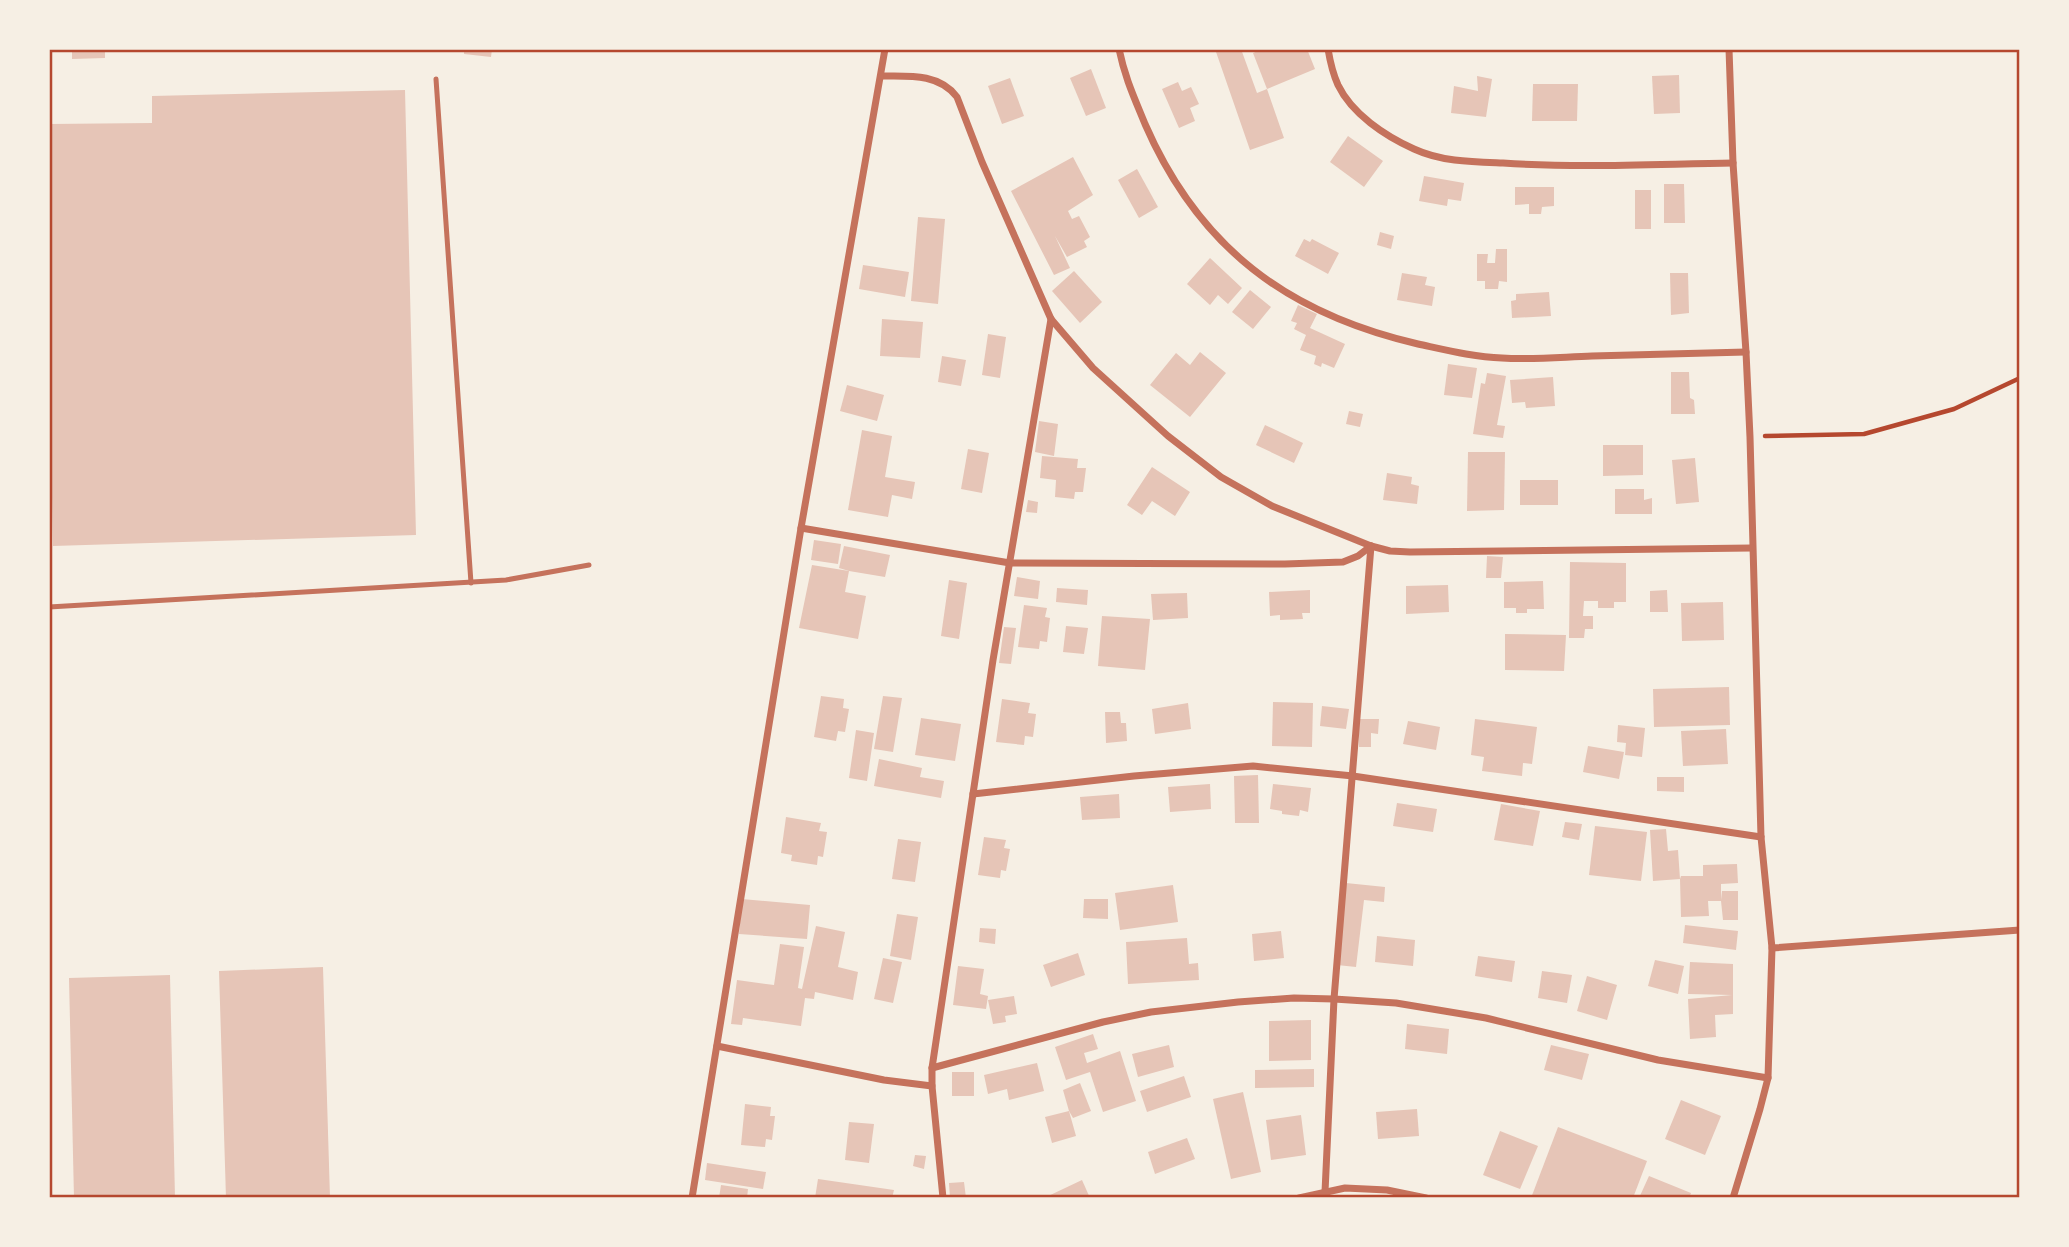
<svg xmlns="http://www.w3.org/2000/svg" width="2069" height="1247" font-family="'Exo 2',sans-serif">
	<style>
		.building { fill: #e6c5b7 }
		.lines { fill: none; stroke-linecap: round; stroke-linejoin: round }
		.path { stroke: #b5482f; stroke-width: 4.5 }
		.service { stroke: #c5725c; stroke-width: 5 }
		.minor { stroke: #c5725c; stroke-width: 7 }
		.neatline { fill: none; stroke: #b5482f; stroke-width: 2.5 }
	</style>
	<rect width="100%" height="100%" fill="#f6efe4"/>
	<g class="building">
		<polygon points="72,49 105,49 105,58 72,59"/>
		<polygon points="464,49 492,49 491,57 464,54"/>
		<polygon points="1215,49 1241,49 1257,93 1267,89 1284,138 1250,150"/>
		<polygon points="1263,49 1307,49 1315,69 1267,89 1253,53"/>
		<polygon points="1091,69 1106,108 1086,116 1070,78"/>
		<polygon points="1679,75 1680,113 1654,114 1652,76"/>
		<polygon points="1477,76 1492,79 1486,117 1451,113 1454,86 1478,91"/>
		<polygon points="1010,78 1024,116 1002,124 988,86"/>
		<polygon points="1178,82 1182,91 1191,87 1199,104 1190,108 1195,121 1179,128 1162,89"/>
		<polygon points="1533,84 1578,84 1577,121 1532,121"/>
		<polygon points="405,90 416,535 53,546 49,346 49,124 152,123 152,96"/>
		<polygon points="1348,136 1383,161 1364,187 1330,162"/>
		<polygon points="1073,157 1093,195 1068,211 1072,219 1079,216 1090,237 1084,241 1087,247 1067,257 1055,236 1070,268 1054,275 1011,191"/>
		<polygon points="1137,169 1158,207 1139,218 1118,180"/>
		<polygon points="1424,176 1464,183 1461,201 1448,199 1447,206 1419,201"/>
		<polygon points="1664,184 1684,184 1685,223 1664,223"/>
		<polygon points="1515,187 1554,187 1554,206 1542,207 1541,214 1529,214 1529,204 1515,205"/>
		<rect x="1635" y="190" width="16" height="39"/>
		<polygon points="918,217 945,219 938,304 911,301"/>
		<polygon points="1380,232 1394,236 1391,249 1377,245"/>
		<polygon points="1304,239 1310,242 1312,239 1339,253 1328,274 1295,256"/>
		<polygon points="1496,249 1507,249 1507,282 1499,281 1498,289 1485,289 1485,281 1477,281 1477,254 1488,254 1487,263 1495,263"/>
		<polygon points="1210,258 1242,288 1228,304 1218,295 1210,305 1187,284"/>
		<polygon points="863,265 909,272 905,297 859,289"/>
		<polygon points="1074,271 1102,302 1080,323 1052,291"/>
		<polygon points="1402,273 1427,277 1425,285 1435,287 1432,306 1397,300"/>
		<polygon points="1670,273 1688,273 1689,313 1671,315"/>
		<polygon points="1250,290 1271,307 1253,329 1232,312"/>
		<polygon points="1549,292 1551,316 1512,318 1511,301 1516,300 1516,294"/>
		<polygon points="1298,305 1317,314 1310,328 1345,344 1334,368 1322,363 1321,367 1314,364 1316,356 1300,350 1306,335 1294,329 1297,323 1291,321"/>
		<polygon points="882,319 923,322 920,358 880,356"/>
		<polygon points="988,334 1006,337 1000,378 982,375"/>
		<polygon points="1200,352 1226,373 1190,417 1150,385 1176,353 1190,365"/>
		<polygon points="942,356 966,360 961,386 938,382"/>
		<polygon points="1448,364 1477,368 1472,398 1444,395"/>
		<polygon points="1671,372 1689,372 1690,398 1694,400 1695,414 1671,414"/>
		<polygon points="1487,373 1506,376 1497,425 1505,426 1503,438 1473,434 1481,383 1485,384"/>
		<polygon points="1553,377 1555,406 1526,408 1525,402 1512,403 1510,380"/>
		<polygon points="847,385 884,395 877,421 840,411"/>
		<polygon points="1349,411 1363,414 1360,427 1346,424"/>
		<polygon points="1039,421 1058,424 1054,456 1035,452"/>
		<polygon points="1265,425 1303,443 1294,463 1256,445"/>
		<polygon points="862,430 892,436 885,477 915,482 912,499 892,495 888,517 848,510"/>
		<polygon points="1603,445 1643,445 1643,475 1603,476"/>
		<polygon points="968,449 989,453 982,493 961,489"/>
		<polygon points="1468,452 1505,452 1504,510 1467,511"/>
		<polygon points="1042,456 1078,459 1077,468 1086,468 1083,492 1075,492 1074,499 1055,497 1056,480 1040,478"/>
		<polygon points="1695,458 1699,502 1676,504 1672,460"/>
		<polygon points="1152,467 1190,492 1175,516 1152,501 1142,515 1127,505"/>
		<polygon points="1387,473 1412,477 1411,484 1419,486 1417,504 1383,500"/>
		<rect x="1520" y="480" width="38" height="25"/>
		<polygon points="1615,489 1644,489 1644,500 1652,498 1652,514 1615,514"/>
		<polygon points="1028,500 1038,502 1037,513 1026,512"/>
		<polygon points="814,540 841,544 838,564 811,560"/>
		<polygon points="844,546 890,555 885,577 849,571 839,568"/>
		<polygon points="1487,556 1503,557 1501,578 1486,578"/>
		<polygon points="1570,562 1626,563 1626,602 1614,602 1614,608 1598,608 1598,601 1584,601 1583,616 1593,616 1593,629 1585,629 1584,638 1569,638"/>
		<polygon points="812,565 849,571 845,592 866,596 858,639 799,628"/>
		<polygon points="1017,577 1040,581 1038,599 1014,596"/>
		<polygon points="949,580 967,583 959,639 941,636"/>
		<polygon points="1543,581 1544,609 1527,609 1527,613 1516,613 1516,608 1504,608 1504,582"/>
		<polygon points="1448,585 1449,612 1406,614 1406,586"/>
		<polygon points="1057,588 1088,590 1087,605 1056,602"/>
		<polygon points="1310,590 1310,613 1302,613 1303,619 1280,620 1280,615 1270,616 1269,592"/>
		<polygon points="1667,590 1668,612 1650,612 1650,591"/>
		<polygon points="1187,593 1188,618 1153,620 1151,594"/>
		<polygon points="1723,602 1724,640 1682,641 1681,603"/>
		<polygon points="1024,605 1047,608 1045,617 1050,618 1047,642 1040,641 1039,649 1018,647"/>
		<polygon points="1102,616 1150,619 1145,670 1098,666"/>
		<polygon points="1066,626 1088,628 1084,654 1063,652"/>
		<polygon points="1004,627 1016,628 1011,664 999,663"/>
		<polygon points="1505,634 1566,635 1564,671 1505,670"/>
		<polygon points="1729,687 1730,725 1654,727 1653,689"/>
		<polygon points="821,696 844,699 843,708 849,709 845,732 838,731 836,741 814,737"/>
		<polygon points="883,696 902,698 893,752 874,749"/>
		<polygon points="1002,699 1030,703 1028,713 1036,714 1033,737 1025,736 1024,745 996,742"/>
		<polygon points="1273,702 1313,703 1312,747 1272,746"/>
		<polygon points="1188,703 1191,729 1155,734 1152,709"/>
		<polygon points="1322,706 1349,709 1346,729 1320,726"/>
		<polygon points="1105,712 1120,712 1121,723 1126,723 1127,741 1106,743"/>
		<polygon points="921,718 961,724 955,761 915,755"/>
		<polygon points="1359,719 1379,719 1378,734 1371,733 1371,747 1359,747"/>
		<polygon points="1475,719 1537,727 1532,764 1523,763 1522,776 1482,771 1484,757 1471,755"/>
		<polygon points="1408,721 1440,727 1436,750 1403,744"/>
		<polygon points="1618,725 1645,728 1642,757 1625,755 1626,743 1617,742"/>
		<polygon points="1726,729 1728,764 1683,766 1681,731"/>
		<polygon points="856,730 874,733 867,781 849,778"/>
		<polygon points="1588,746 1624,752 1619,779 1583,772"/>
		<polygon points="879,759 922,768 920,777 944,781 941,798 874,786"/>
		<polygon points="1258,775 1259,823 1235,823 1234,776"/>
		<polygon points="1657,777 1684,777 1684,792 1657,791"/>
		<polygon points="1210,784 1211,809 1170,812 1168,787"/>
		<polygon points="1273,784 1311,788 1308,812 1300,810 1299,816 1282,814 1282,811 1270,809"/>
		<polygon points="1119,794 1120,818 1082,820 1080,797"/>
		<polygon points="1397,803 1437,809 1433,832 1393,826"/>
		<polygon points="1501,804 1540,811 1533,846 1494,840"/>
		<polygon points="786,817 821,823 819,831 827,832 823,857 818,856 817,865 791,861 792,855 781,853"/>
		<polygon points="1565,822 1582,824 1579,840 1562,837"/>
		<polygon points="1595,826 1647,832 1641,881 1589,875"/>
		<polygon points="1666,829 1668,851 1678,850 1680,879 1681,876 1703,876 1703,865 1737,864 1738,883 1721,884 1721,900 1722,891 1738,891 1738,920 1723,920 1721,901 1708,901 1709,916 1681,917 1680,879 1653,881 1650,830"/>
		<polygon points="984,837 1006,840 1004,848 1010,849 1006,871 1001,870 1000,878 978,875"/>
		<polygon points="898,839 921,842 915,882 892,879"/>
		<polygon points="1346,883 1385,887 1384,902 1364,900 1356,967 1337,965"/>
		<polygon points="1173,885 1178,922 1120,930 1115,893"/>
		<polygon points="742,899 810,905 807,939 739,934"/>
		<polygon points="1084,899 1108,899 1108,919 1083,918"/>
		<polygon points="897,914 918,917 911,960 890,956"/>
		<polygon points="1685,925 1738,931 1736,950 1683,943"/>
		<polygon points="816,926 845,932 838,967 858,972 853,1000 815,992 814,999 805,998 801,1026 743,1018 742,1025 731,1024 737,980 774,985 780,944 804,947 798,988 802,989"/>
		<polygon points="980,928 996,929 995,944 979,942"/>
		<polygon points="1281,931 1284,958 1254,961 1252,934"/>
		<polygon points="1377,936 1415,940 1413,966 1375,962"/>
		<polygon points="1187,938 1189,964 1198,963 1199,980 1128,984 1126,942"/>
		<polygon points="1078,953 1085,975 1051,987 1043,965"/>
		<polygon points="1478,956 1515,961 1512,982 1475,976"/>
		<polygon points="883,958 902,962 893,1003 874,999"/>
		<polygon points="1655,960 1684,966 1678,994 1648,986"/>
		<polygon points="1690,962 1733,964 1733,1014 1715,1015 1716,1037 1690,1039 1688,999 1732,995 1688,994"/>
		<polygon points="958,966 984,969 980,994 988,996 986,1009 953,1005"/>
		<polygon points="323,967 330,1198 226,1198 219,971"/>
		<polygon points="1542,971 1572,975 1567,1003 1538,998"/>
		<polygon points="170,975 175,1198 74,1198 69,978"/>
		<polygon points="1587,976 1617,985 1607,1020 1577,1011"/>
		<polygon points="1014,996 1017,1014 1005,1016 1006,1022 993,1024 988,1000"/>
		<polygon points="1311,1020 1311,1060 1269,1061 1269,1021"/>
		<polygon points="1407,1024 1449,1029 1447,1054 1405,1049"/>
		<polygon points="1093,1034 1098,1049 1084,1053 1087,1063 1120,1051 1136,1101 1103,1112 1090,1072 1066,1080 1055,1047"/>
		<polygon points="1169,1045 1174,1067 1138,1077 1132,1054"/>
		<polygon points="1551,1045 1589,1054 1582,1080 1544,1070"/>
		<polygon points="1037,1063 1044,1091 1009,1100 1007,1089 988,1094 984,1075"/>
		<polygon points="1314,1069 1314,1087 1255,1088 1255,1070"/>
		<rect x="952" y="1072" width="22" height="24"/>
		<polygon points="1184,1076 1191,1097 1147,1112 1140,1091"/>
		<polygon points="1080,1083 1091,1111 1073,1118 1069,1111 1063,1090"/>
		<polygon points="1243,1092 1261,1172 1231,1179 1213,1099"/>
		<polygon points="1681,1100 1721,1116 1705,1155 1665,1139"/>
		<polygon points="745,1104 771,1107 770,1116 775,1116 772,1140 766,1139 765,1147 741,1145"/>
		<polygon points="1417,1109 1419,1136 1378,1139 1376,1112"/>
		<polygon points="1069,1111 1076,1136 1052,1143 1045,1117"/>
		<polygon points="1301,1115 1306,1155 1271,1160 1266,1120"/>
		<polygon points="849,1122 874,1124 869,1163 845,1160"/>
		<polygon points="1558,1127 1647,1161 1633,1198 1531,1198"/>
		<polygon points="1500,1131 1538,1146 1520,1189 1483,1175"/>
		<polygon points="1187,1138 1195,1159 1155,1174 1148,1152"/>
		<polygon points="915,1155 926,1156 924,1169 913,1166"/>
		<polygon points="707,1163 766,1172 763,1189 705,1180"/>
		<polygon points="1649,1176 1691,1193 1689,1198 1639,1198"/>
		<polygon points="818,1179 894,1190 892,1198 815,1198"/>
		<polygon points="1082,1180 1090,1198 1044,1198"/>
		<polygon points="964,1182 966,1198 950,1198 949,1183"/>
		<polygon points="721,1185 748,1189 747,1198 719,1198"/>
	</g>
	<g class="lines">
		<polyline class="path" points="1765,436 1864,434 1954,409 2020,378"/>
		<g class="service">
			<polyline points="436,79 471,583"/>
			<polyline points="49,607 506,580 589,565"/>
		</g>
		<g class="minor">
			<path d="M1119 49C1125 78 1134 97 1145 124 1199 248 1288 314 1418 344 1446 350 1474 357 1502 358 1532 360 1562 357 1592 356 1644 355 1695 353 1746 352"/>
			<path d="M1328 49C1330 61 1333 74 1338 85 1352 114 1385 136 1414 149 1442 162 1474 162 1503 163 1580 168 1656 164 1733 163"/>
			<polyline points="1729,49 1733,163 1746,352 1750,437 1761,837 1772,948 1768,1078 1760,1109 1733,1198"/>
			<path d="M881 76C908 76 939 73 957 97L982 162 1051 319 1093 368 1168 436 1221 477 1272 506 1371 546 1390 551 1410 552 1752 548"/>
			<polyline points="801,528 1010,563 1285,564 1343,562 1358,556 1371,546"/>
			<polyline points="973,794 1134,776 1253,766 1353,776 1761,837"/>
			<polyline points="1772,948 2020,930"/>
			<polyline points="717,1046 884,1080 932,1086"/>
			<polyline points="932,1068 1103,1022 1151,1012 1238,1002 1294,998 1334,999 1396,1003 1486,1018 1658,1060 1768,1078"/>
			<polyline points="1325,1192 1334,999 1371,546"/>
			<polyline points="692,1198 801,528 885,49"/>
			<polyline points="943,1198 932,1086 932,1068 993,660 1051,319"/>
			<polyline points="1299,1198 1345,1188 1387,1190 1426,1198"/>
		</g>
	</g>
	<rect width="2069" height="1247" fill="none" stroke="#f6efe4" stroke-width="102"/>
	<rect x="51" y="51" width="1967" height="1145" class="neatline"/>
</svg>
